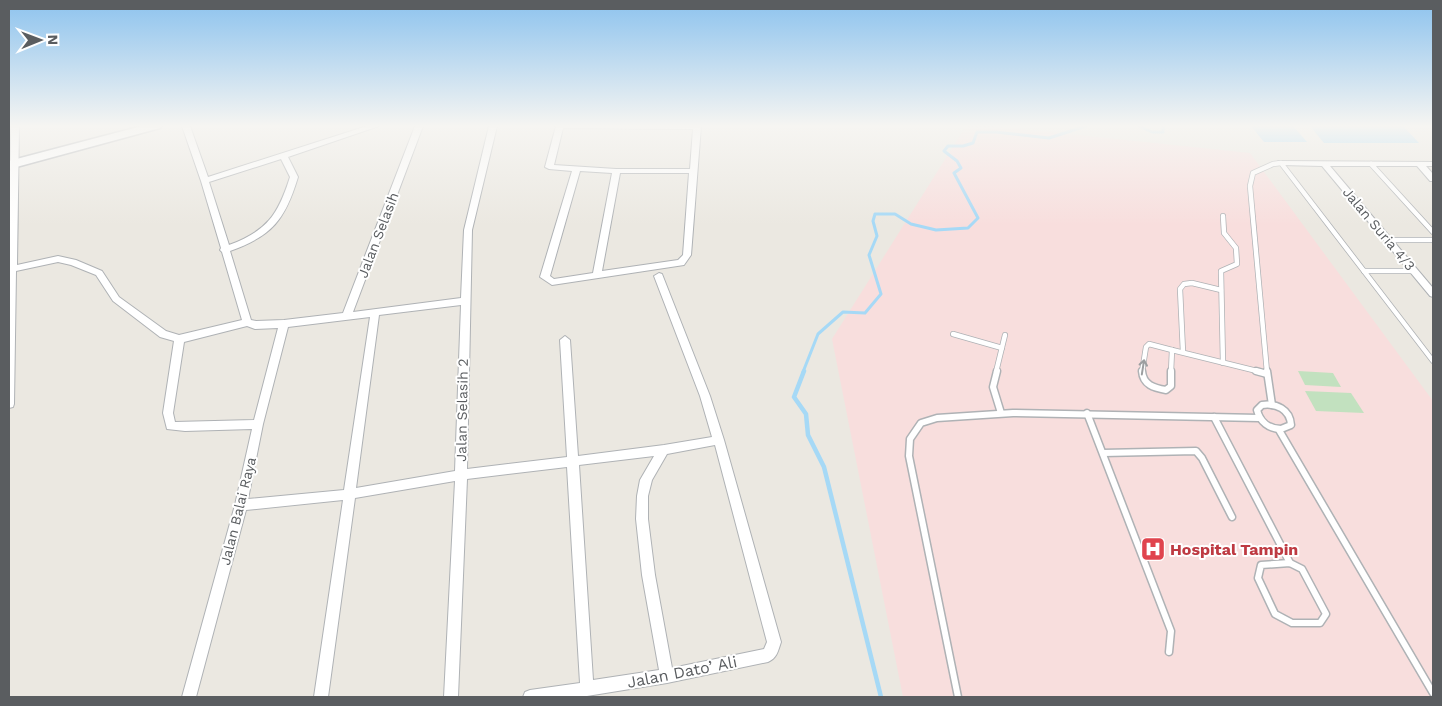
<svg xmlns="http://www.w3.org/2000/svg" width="1442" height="706" font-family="'Work Sans',sans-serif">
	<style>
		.medical { fill: #f8dedd }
		.green { fill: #c2e1bf }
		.water { fill: #a6d9f6 }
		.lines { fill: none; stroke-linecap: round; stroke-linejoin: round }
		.stream-far1 { stroke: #a6d9f6; stroke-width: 3 }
		.stream { stroke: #a6d9f6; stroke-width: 4.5 }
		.lane-far1-casing { stroke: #afb2b5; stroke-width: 6 }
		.lane-casing { stroke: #afb2b5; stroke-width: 9 }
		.street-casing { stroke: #afb2b5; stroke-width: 2 }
		.secondary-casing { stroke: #aeb1b5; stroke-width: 3 }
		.lane-far1 { stroke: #fff; stroke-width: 4.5 }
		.lane { stroke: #fff; stroke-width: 6 }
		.street { fill: #fff; fill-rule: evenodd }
		.secondary { fill: #fff; fill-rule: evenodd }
		.oneway { stroke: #9c9ea0 }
		.labels { text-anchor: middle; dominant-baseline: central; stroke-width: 4; stroke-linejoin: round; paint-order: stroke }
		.street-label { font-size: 14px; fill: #5a5d60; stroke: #fff }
		.near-health-label { font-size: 16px; font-weight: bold; fill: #be3a42; stroke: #fff; text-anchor: start }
		.near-street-label { font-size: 16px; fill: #5a5d60; stroke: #fff }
	</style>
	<rect width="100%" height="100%" fill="#ebe8e1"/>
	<polygon class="medical" points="966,126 992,126 1250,153 1433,401 1433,697 903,697 832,339"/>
	<g class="green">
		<polygon points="1298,371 1333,373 1341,387 1305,385"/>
		<polygon points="1305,391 1351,393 1364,413 1316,411"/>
	</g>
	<g class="water">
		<polygon points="1251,126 1293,126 1307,142 1264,142"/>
		<polygon points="1310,126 1403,126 1419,143 1324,143"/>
	</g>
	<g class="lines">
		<g class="stream-far1">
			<polyline points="1139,126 1152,132 1163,132 1163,126"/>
			<polyline points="803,372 818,334 843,312 865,313 881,294 869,255 877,236 873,221 875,214 895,214 911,224 936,230 968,228 978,218 954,173 961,168 957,161 944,151 948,146 963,146 973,143 977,132 996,132 1049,138 1086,126"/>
		</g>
		<polyline class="stream" points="804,371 794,397 806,414 808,435 824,467 881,697"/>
		<defs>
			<g id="lane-far1">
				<polyline points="1371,164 1433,232"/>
				<polyline points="1223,216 1224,233 1236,248 1237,264 1221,271 1223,363"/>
				<polyline points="1388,240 1433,240"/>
				<polyline points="1364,271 1414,271"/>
				<polyline points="953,334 1002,348"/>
				<polyline points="1172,350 1261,372"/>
				<polyline points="1183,352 1180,289 1184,284 1192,283 1221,290"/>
				<polyline points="996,372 1005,335"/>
				<polyline points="1142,372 1146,347 1149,344 1172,350"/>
				<polyline points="1171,372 1172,350"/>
				<polyline points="1267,372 1250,186 1253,173 1273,164 1281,163 1433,361"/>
			</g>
			<g id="lane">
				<polyline points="997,371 993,387 1001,413"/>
				<path d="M1142 371C1143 385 1154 388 1166 390L1171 386V371"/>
				<polyline points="1256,371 1267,374"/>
				<polyline points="1267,371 1272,405"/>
				<path d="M1262 405C1276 403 1290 409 1291 425L1281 429C1269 429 1260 422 1257 410Z"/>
				<polyline points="1087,413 1171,631 1169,652"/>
				<polyline points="1214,417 1290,563"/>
				<polyline points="1279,430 1433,693"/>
				<polyline points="1103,453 1196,451 1202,458 1232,517"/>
				<polygon points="1290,563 1302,569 1326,614 1320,623 1292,623 1275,614 1258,578 1261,565"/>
				<polyline points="958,697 909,456 910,439 921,423 937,418 1013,413 1259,418"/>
			</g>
			<g id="street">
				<path d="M11 126H19L17 265 58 256 76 260 102 271 119 297 166 331 179 335 242 320 222 252 220 250 221 248 201 181 182 126H190L208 177 367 126H379L288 157 298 177C285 220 272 236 230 251L251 320 256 321 284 320 343 313 415 126H423L353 312 461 298 464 230 489 126H497L472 230 467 469 567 457 560 340 565 336 570 340 578 456 664 445 712 437 700 396 654 276 659 273 662 274 710 396 724 440 781 642C778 651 777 658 768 662L667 683 587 696 523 697 525 692 530 690 580 683 567 467 467 479 458 697H444L455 481 355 498 328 697H314L343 500 246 510 196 697H182L235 505 252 429 185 431 167 429 163 413 174 341 160 337 113 301 96 275 71 265 58 262 16 271 14 404 13 407 9 408V218ZM281 159 290 177C278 215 267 231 229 245L209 182ZM461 305 455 471 356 488 379 315ZM370 317 344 490 248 499 263 424 288 327ZM247 326 255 329 278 328 254 420 175 422 173 413 184 342ZM715 445 767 642 764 649 672 668 655 575 648 519V496L652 480 667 454ZM654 456 640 480 637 496 636 519 642 575 659 670 593 680 579 465Z"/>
				<path d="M556 126H701L691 255 684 265 552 285 540 277 572 171 549 169 545 167ZM563 128 693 129 690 169H616L554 165ZM580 171 612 173 593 273 554 279 550 276ZM620 173H689L683 255 678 260 602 271Z"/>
				<polygon points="1278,161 1433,162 1433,166 1426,166 1433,174 1433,181 1430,181 1417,166 1330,166 1433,288 1433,297 1430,296 1322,166 1281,165 1277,163"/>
			</g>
			<polygon id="secondary" points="142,126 161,126 160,128 9,169 9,161"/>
		</defs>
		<use href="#lane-far1" class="lane-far1-casing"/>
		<use href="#lane" class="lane-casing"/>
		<use href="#street" class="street-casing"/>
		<use href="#secondary" class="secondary-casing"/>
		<use href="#lane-far1" class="lane-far1"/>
		<use href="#lane" class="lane"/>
		<use href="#street" class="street"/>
		<use href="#secondary" class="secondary"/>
	</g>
	<defs><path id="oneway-shaft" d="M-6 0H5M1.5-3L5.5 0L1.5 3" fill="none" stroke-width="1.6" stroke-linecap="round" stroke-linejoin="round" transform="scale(1.25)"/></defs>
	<use class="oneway" href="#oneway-shaft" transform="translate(1143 367) rotate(-81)"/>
	<linearGradient id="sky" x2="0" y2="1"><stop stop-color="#8dc3ee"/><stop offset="0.56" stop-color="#f6f5f2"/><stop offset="1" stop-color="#f6f5f2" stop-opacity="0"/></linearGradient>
	<rect width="1442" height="225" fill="url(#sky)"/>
	<defs>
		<symbol id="hospital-square" viewBox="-11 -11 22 22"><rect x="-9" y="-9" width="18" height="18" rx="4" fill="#e0444e" stroke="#fff"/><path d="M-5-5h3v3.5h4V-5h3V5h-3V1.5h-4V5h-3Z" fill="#fff"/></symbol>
	</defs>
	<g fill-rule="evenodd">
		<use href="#hospital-square" x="1139" y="535" width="28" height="28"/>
	</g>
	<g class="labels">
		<g class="street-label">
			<text transform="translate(1379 229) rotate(50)">Jalan Suria 4/3</text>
			<text transform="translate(378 235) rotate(-69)">Jalan Selasih</text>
			<text transform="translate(462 410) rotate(-89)">Jalan Selasih 2</text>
			<text transform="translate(238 511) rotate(-76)">Jalan Balai Raya</text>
		</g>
		<g class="near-health-label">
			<text x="1170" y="549">Hospital Tampin</text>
		</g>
		<g class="near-street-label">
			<text transform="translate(682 672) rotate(-11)">Jalan Dato’ Ali</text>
		</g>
	</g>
	<rect width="1442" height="706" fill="none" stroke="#5a5d60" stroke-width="20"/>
	<g transform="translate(40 40) rotate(89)" stroke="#ffffff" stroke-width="4" paint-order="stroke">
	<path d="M0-4L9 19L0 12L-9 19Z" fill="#5a5d60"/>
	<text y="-8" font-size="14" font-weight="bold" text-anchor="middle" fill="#5a5d60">N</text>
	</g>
</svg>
